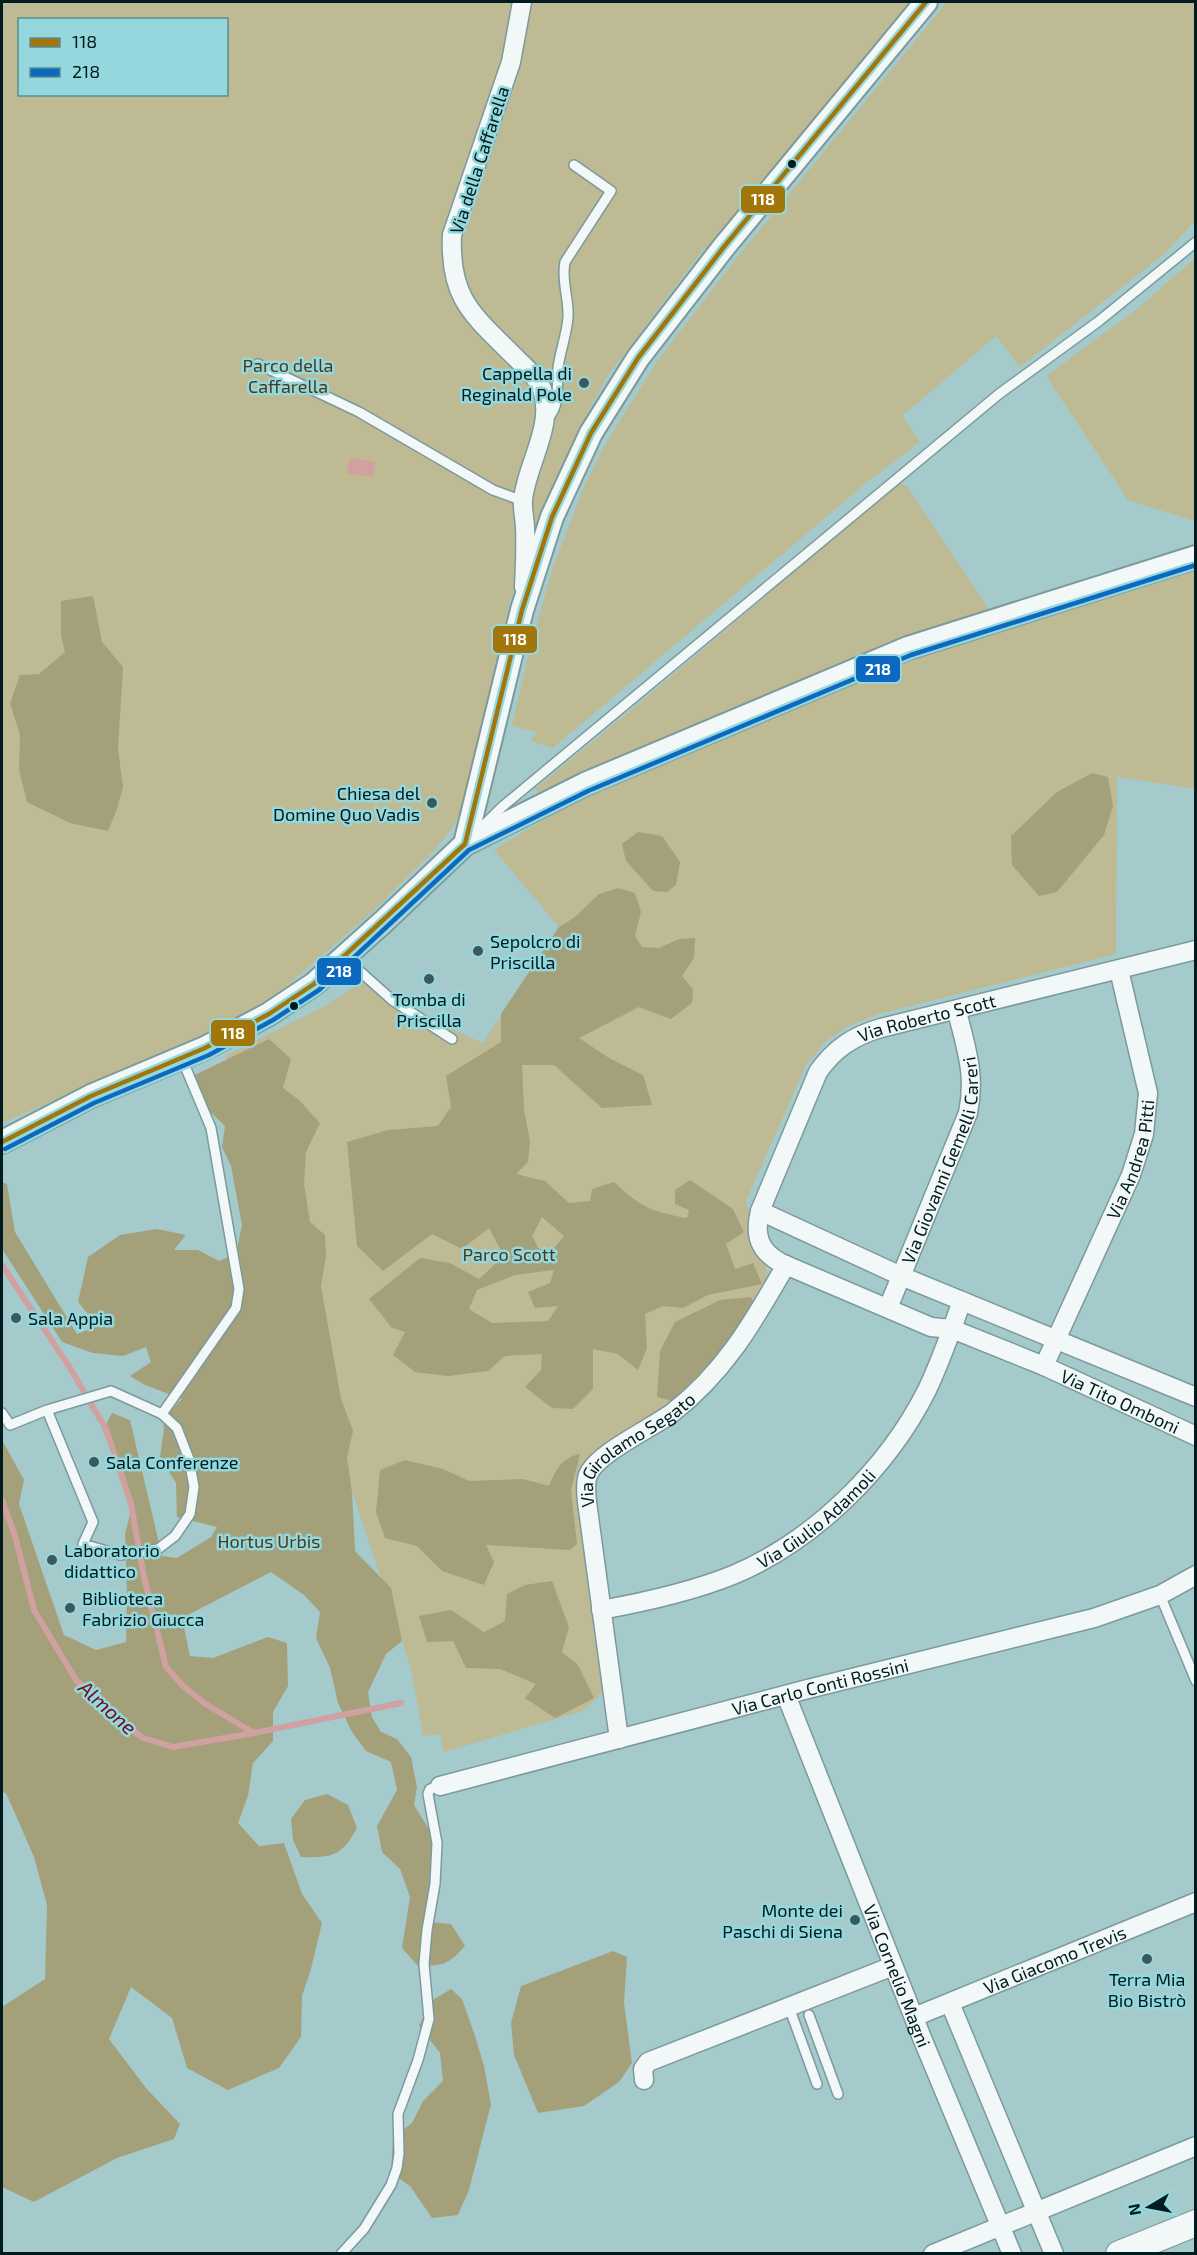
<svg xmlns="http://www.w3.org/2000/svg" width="1197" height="2255" font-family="'Exo 2',sans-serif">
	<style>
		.green { fill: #beba94; fill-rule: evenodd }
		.forest { fill: #a4a17a; fill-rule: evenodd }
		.water { fill: #d0a1a0 }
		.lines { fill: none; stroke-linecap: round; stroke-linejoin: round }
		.stream { stroke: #d0a1a0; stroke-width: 6 }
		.service-casing { stroke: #7c9a9c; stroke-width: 12 }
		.minor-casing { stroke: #7c9a9c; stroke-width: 21 }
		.tertiary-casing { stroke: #7c9a9c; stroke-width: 26 }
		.secondary-casing { stroke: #7c9a9c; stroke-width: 28 }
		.service { stroke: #f2f7f7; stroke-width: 9 }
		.minor { stroke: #f2f7f7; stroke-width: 18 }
		.tertiary { stroke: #f2f7f7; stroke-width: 22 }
		.secondary { stroke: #f2f7f7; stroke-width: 26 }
		.bus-1-casing { stroke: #94d8dd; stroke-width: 9 }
		.bus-2-casing { stroke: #94d8dd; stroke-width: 9 }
		.bus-1 { stroke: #a1760a; stroke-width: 4.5 }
		.bus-2 { stroke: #0c69bf; stroke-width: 4.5 }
		.bus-dot { fill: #011c1e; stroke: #94d8dd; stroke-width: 2 }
		.poi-dot { fill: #3a595b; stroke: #94d8dd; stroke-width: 2 }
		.labels { text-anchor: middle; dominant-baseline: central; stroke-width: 5; stroke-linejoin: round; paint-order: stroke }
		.street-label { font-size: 18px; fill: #011c1e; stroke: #94d8dd }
		.park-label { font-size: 18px; fill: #4b3a1a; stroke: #94d8dd }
		.poi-label { font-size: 18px; fill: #011c1e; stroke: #94d8dd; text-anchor: start }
		.water-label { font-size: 20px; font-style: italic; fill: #6f0b18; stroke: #94d8dd }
		.line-badge { stroke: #94d8dd; stroke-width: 2 }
		.badge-label { font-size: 16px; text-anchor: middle; font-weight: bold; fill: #fff }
	</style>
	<rect width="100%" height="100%" fill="#a5cacc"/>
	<g class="green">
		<path d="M2 2H916L706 251 705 247 606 378 577 433 541 514 510 601 465 802 453 827 436 849 372 912 265 1005 199 1038 2 1123ZM20 20H226V94H20Z"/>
		<polygon points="947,2 1195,2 1195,221 1164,254 1020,367 996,336 902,416 920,442 865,484 553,748 531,741 536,732 512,726 529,652 553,567 584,487 603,448 658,360 736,259"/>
		<polygon points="1195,258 1195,521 1128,500 1046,376 1137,309"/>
		<path d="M899 483 907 486 992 614C885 651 777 688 673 734 629 753 585 774 541 796L535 789 642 701Z"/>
		<polygon points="1195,571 1195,789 1117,777 1116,954 879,1014 849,1026 827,1040 806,1065 746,1201 770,1282 753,1314 696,1384 644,1424 598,1449 585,1464 578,1480 577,1501 604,1691 583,1711 444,1752 440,1734 423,1736 411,1668 316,1383 274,1153 225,1056 327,1005 370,977 389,992 391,990 434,1021 483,1043 559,927 494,850 590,791 910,659"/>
	</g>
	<g class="forest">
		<polygon points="93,596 102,642 123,667 118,749 123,787 117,809 108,831 70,823 27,802 19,770 20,735 10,703 20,675 39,674 65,652 61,636 61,601"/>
		<polygon points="1092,773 1108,777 1113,806 1104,835 1057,892 1039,896 1012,865 1011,836 1057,792"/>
		<polygon points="638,832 662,836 680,862 676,885 667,892 653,891 626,861 622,844"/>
		<path d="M618 888 635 893 641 912 635 936 642 947 659 948 679 939 695 938 694 958 682 976 693 989 692 1003 671 1019 639 1007 579 1038 609 1058 643 1075 652 1105 602 1108 554 1065H522L524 1110 530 1141 528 1162 516 1174 545 1181 569 1203 590 1201 592 1189 614 1182C640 1207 652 1212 687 1218L689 1210 675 1204V1190L690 1180 733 1209 744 1232 726 1244 735 1269 753 1263 762 1284 708 1295 683 1308 663 1306 645 1314 647 1348 638 1370 618 1354 593 1349V1389L573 1409 552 1408 525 1387 541 1370 542 1354 505 1356 488 1371 448 1376 415 1372 393 1355 405 1332 392 1328 369 1299 420 1258 450 1263 479 1279 504 1256 489 1228 462 1249 432 1234 383 1271 357 1246 347 1142 388 1130 438 1126 451 1107 446 1076 501 1042V1014L559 927 575 917 599 894ZM542 1217 564 1236 555 1247 539 1249 532 1236ZM554 1270 550 1283 528 1292 535 1308 558 1306 548 1321 492 1323 469 1309 477 1290 515 1275Z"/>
		<path d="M269 1039 291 1059 283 1088 299 1100 320 1123 306 1152 304 1184 310 1222 325 1235 326 1256 321 1286 341 1399 353 1431 347 1458 352 1492 355 1551 391 1588 402 1641 386 1654 368 1692 372 1717 381 1732 397 1739 411 1757 417 1787 414 1805 436 1841 431 1922 451 1924 465 1946C447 1966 444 1965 418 1966L402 1948 410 1897 400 1869 382 1852 377 1826 397 1790 391 1762 366 1751 352 1732 338 1703 330 1668 316 1638 320 1612 304 1595 271 1572 182 1618 190 1656 213 1658 268 1637 287 1643 288 1686 273 1712V1741L253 1763 248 1796 238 1823 259 1846 284 1843 302 1894 322 1923 311 1969 302 1996 301 2037 279 2068 228 2090 187 2068 172 2018 131 1987 109 2039 146 2088 180 2124 174 2139 117 2158 34 2202 2 2187V2007L45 1979 47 1905 34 1857 6 1793 2 1792V1440L24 1480 19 1504 64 1635 96 1650 126 1642 127 1596 125 1534 132 1506 103 1430 112 1413 130 1420 162 1556 177 1558 211 1537 217 1527 177 1517 176 1483 160 1457 164 1428 163 1418 182 1399 145 1385 130 1376 151 1362 146 1347 123 1356 93 1353 62 1342 2 1249V1182L7 1184 15 1232 77 1334 98 1326 78 1302 88 1257 120 1235 157 1229 186 1235 174 1250H198L219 1261 236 1254 242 1225 231 1166 222 1147 225 1126 202 1104 195 1075Z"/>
		<polygon points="751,1297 754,1304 726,1347 672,1401 657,1397 660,1351 675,1322 720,1300"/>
		<path d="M580 1454 571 1490 577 1544 570 1550 486 1545 494 1562 484 1585 442 1571 417 1546 385 1538 376 1512 380 1470 405 1460 443 1469 469 1481 523 1479 549 1486C556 1470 561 1458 580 1454Z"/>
		<polygon points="552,1581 569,1627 562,1652 578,1665 594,1698 555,1718 525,1698 536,1684 500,1669 466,1668 453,1641 427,1642 419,1616 451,1610 484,1632 505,1621 507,1594 525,1585"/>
		<path d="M327 1794 348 1805 357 1828C342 1856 332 1858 301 1857L293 1840 291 1819 305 1800Z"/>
		<polygon points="613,1951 627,1957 624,2003 632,2063 619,2082 584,2106 538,2113 514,2055 511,2023 521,1986"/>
		<polygon points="451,1989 462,1999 475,2036 484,2066 491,2104 469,2190 458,2215 432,2218 410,2186 391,2173 393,2138 412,2123 423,2101 443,2081 440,2053 419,2026 431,2001"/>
	</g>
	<polygon class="water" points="350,458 375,462 373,477 347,473"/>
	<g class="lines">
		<g class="stream">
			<polyline points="2,1265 70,1368 106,1429 131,1504 144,1577 166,1667 183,1686 204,1703 254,1733"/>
			<polyline points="2,1500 15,1536 34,1610 76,1680 118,1720 143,1738 173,1747 254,1733 401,1703"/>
		</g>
		<defs>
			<g id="service">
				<polyline points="258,364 359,412 493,490 523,501"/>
				<path d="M549 417C561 403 556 384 558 368 560 351 567 334 568 317 569 298 561 280 565 262L611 191 574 165"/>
				<polyline points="481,828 502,807 999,394 1099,321 1196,242"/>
				<polyline points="344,957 392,1000 452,1039"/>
				<polyline points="2,1413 10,1425 47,1410 111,1391 162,1414 177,1428 189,1459 194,1487 190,1514 175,1536 158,1549 120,1555 83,1544 93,1522 47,1410"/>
				<polyline points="162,1414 236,1308 239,1289 211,1128 182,1059"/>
				<polyline points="1160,1595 1196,1681"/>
				<polyline points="789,2007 817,2084"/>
				<polyline points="809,2015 838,2094"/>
				<polyline points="341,2254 364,2229 391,2185 397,2168 399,2153 398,2114 418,2060 429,2019 424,1964 427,1930 435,1884 437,1843 428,1794 430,1789 440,1786"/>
			</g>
			<g id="minor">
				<path d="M522 2 511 62 452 235C449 299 473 315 516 358 525 367 537 377 542 389 555 426 526 465 523 500 522 509 525 519 525 528 526 547 525 567 524 587"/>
				<path id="s1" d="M760 1211 818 1072C834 1049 853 1036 881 1028L1196 950"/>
				<path id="s2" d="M888 1308 968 1113C976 1074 966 1049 957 1011"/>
				<path id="s3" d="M1044 1366 1131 1175 1144 1134 1148 1093 1119 970"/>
				<path id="s4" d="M1196 1397 901 1276 760 1211C754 1235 759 1251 781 1263L931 1327 952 1329 1044 1366 1196 1436"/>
				<path id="s5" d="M601 1610C645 1602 691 1592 733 1575 814 1541 888 1468 927 1390 941 1361 951 1331 962 1301"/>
				<path id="s6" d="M786 1695 922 2038 1012 2254"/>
				<path id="s7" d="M619 1739 587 1502C586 1493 585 1483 588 1475 597 1453 652 1428 672 1413 726 1371 753 1322 786 1265"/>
				<path id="s8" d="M440 1786 804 1690 1094 1618 1160 1595 1196 1575"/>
				<polyline points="950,2003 1054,2254"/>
				<path id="s9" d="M914 2017 1196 1902"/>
				<polyline points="644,2080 643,2069 648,2062 893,1966"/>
				<polyline points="933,2254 1196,2146"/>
			</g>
			<g id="tertiary">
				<polyline points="465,844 585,784 908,648 1196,557"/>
				<polyline points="2,1142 91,1096 205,1048 269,1014 314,984 383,922 465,844 522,610 552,517 591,433 638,358 723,248 926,2"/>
			</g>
			<polyline id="secondary" points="1119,2254 1196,2223"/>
		</defs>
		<use href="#service" class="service-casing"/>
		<use href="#minor" class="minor-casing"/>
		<use href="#tertiary" class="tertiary-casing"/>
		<use href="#secondary" class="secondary-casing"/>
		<use href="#service" class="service"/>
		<use href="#minor" class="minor"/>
		<use href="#tertiary" class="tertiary"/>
		<use href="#secondary" class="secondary"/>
		<defs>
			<polyline id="bus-1" points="2,1142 91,1096 205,1048 269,1014 314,984 465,844 522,610 552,517 591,433 638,358 723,248 926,2"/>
			<polyline id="bus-2" points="5,1149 94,1103 209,1055 273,1020 319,990 469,850 588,791 911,655 1196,565"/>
		</defs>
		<use href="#bus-1" class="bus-1-casing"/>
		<use href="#bus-2" class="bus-2-casing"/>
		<use href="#bus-1" class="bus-1"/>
		<use href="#bus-2" class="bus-2"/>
	</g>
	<g class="bus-dot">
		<circle cx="792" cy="164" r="5"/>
		<circle cx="294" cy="1006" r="5"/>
	</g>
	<g class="poi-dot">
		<circle cx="584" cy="383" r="6"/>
		<circle cx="432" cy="803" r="6"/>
		<circle cx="478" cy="951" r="6"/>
		<circle cx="429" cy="979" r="6"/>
		<circle cx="16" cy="1318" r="6"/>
		<circle cx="94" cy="1462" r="6"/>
		<circle cx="52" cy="1560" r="6"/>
		<circle cx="70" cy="1608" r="6"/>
		<circle cx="855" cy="1920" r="6"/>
		<circle cx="1147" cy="1959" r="6"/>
	</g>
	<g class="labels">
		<g class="street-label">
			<text transform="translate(479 160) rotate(-72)">Via della Caffarella</text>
			<text stroke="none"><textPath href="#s1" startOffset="276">Via Roberto Scott</textPath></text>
			<text stroke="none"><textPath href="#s3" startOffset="225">Via Andrea Pitti</textPath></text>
			<text stroke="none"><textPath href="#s2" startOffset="158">Via Giovanni Gemelli Careri</textPath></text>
			<text stroke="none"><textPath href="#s4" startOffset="903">Via Tito Omboni</textPath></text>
			<text stroke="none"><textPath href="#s7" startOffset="316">Via Girolamo Segato</textPath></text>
			<text stroke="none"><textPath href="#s5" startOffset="238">Via Giulio Adamoli</textPath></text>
			<text stroke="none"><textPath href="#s8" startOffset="393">Via Carlo Conti Rossini</textPath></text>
			<text stroke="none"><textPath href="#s9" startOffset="152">Via Giacomo Trevis</textPath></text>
			<text stroke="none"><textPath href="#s6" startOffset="302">Via Cornelio Magni</textPath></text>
		</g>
		<g class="park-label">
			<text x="288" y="365">Parco della<tspan x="288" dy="21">Caffarella</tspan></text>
			<text x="509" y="1254">Parco Scott</text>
			<text x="269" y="1541">Hortus Urbis</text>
		</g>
		<g class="poi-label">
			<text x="572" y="373" text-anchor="end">Cappella di<tspan x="572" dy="21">Reginald Pole</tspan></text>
			<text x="420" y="793" text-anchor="end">Chiesa del<tspan x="420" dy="21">Domine Quo Vadis</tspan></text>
			<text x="490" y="941">Sepolcro di<tspan x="490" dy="21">Priscilla</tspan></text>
			<text x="429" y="999" text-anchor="middle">Tomba di<tspan x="429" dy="21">Priscilla</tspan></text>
			<text x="28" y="1318">Sala Appia</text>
			<text x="106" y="1462">Sala Conferenze</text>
			<text x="64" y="1550">Laboratorio<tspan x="64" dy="21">didattico</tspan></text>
			<text x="82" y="1598">Biblioteca<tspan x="82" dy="21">Fabrizio Giucca</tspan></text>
			<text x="843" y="1910" text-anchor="end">Monte dei<tspan x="843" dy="21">Paschi di Siena</tspan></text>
			<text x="1147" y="1979" text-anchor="middle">Terra Mia<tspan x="1147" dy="21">Bio Bistrò</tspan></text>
		</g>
		<g class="water-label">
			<text transform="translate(108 1707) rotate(42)">Almone</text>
		</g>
	</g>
	<g class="line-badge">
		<rect x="740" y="185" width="46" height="29" rx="6" fill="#a1760a"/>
		<rect x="492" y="625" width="46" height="29" rx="6" fill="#a1760a"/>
		<rect x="855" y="655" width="46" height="28" rx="6" fill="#0c69bf"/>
		<rect x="316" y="957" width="46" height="29" rx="6" fill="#0c69bf"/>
		<rect x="210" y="1019" width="46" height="28" rx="6" fill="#a1760a"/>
	</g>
	<g class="badge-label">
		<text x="763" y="205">118</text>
		<text x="515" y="645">118</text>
		<text x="878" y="675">218</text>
		<text x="339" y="977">218</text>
		<text x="233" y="1039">118</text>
	</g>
	<rect width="1197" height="2255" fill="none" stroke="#011c1e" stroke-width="6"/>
	<rect x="18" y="18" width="210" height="78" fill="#94d8dd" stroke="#598d91" stroke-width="1.5"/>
	<rect x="30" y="38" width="30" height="9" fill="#a1760a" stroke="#598d91" stroke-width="1.5"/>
	<text x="72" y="48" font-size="18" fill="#011c1e">118</text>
	<rect x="30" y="68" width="30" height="9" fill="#0c69bf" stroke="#598d91" stroke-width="1.5"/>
	<text x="72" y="78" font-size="18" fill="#011c1e">218</text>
	<g transform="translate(1149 2207) rotate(260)" stroke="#94d8dd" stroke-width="4.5" paint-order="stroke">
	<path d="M0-4.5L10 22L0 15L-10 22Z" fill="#011c1e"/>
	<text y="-9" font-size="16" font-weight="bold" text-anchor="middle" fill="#011c1e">N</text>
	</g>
</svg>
